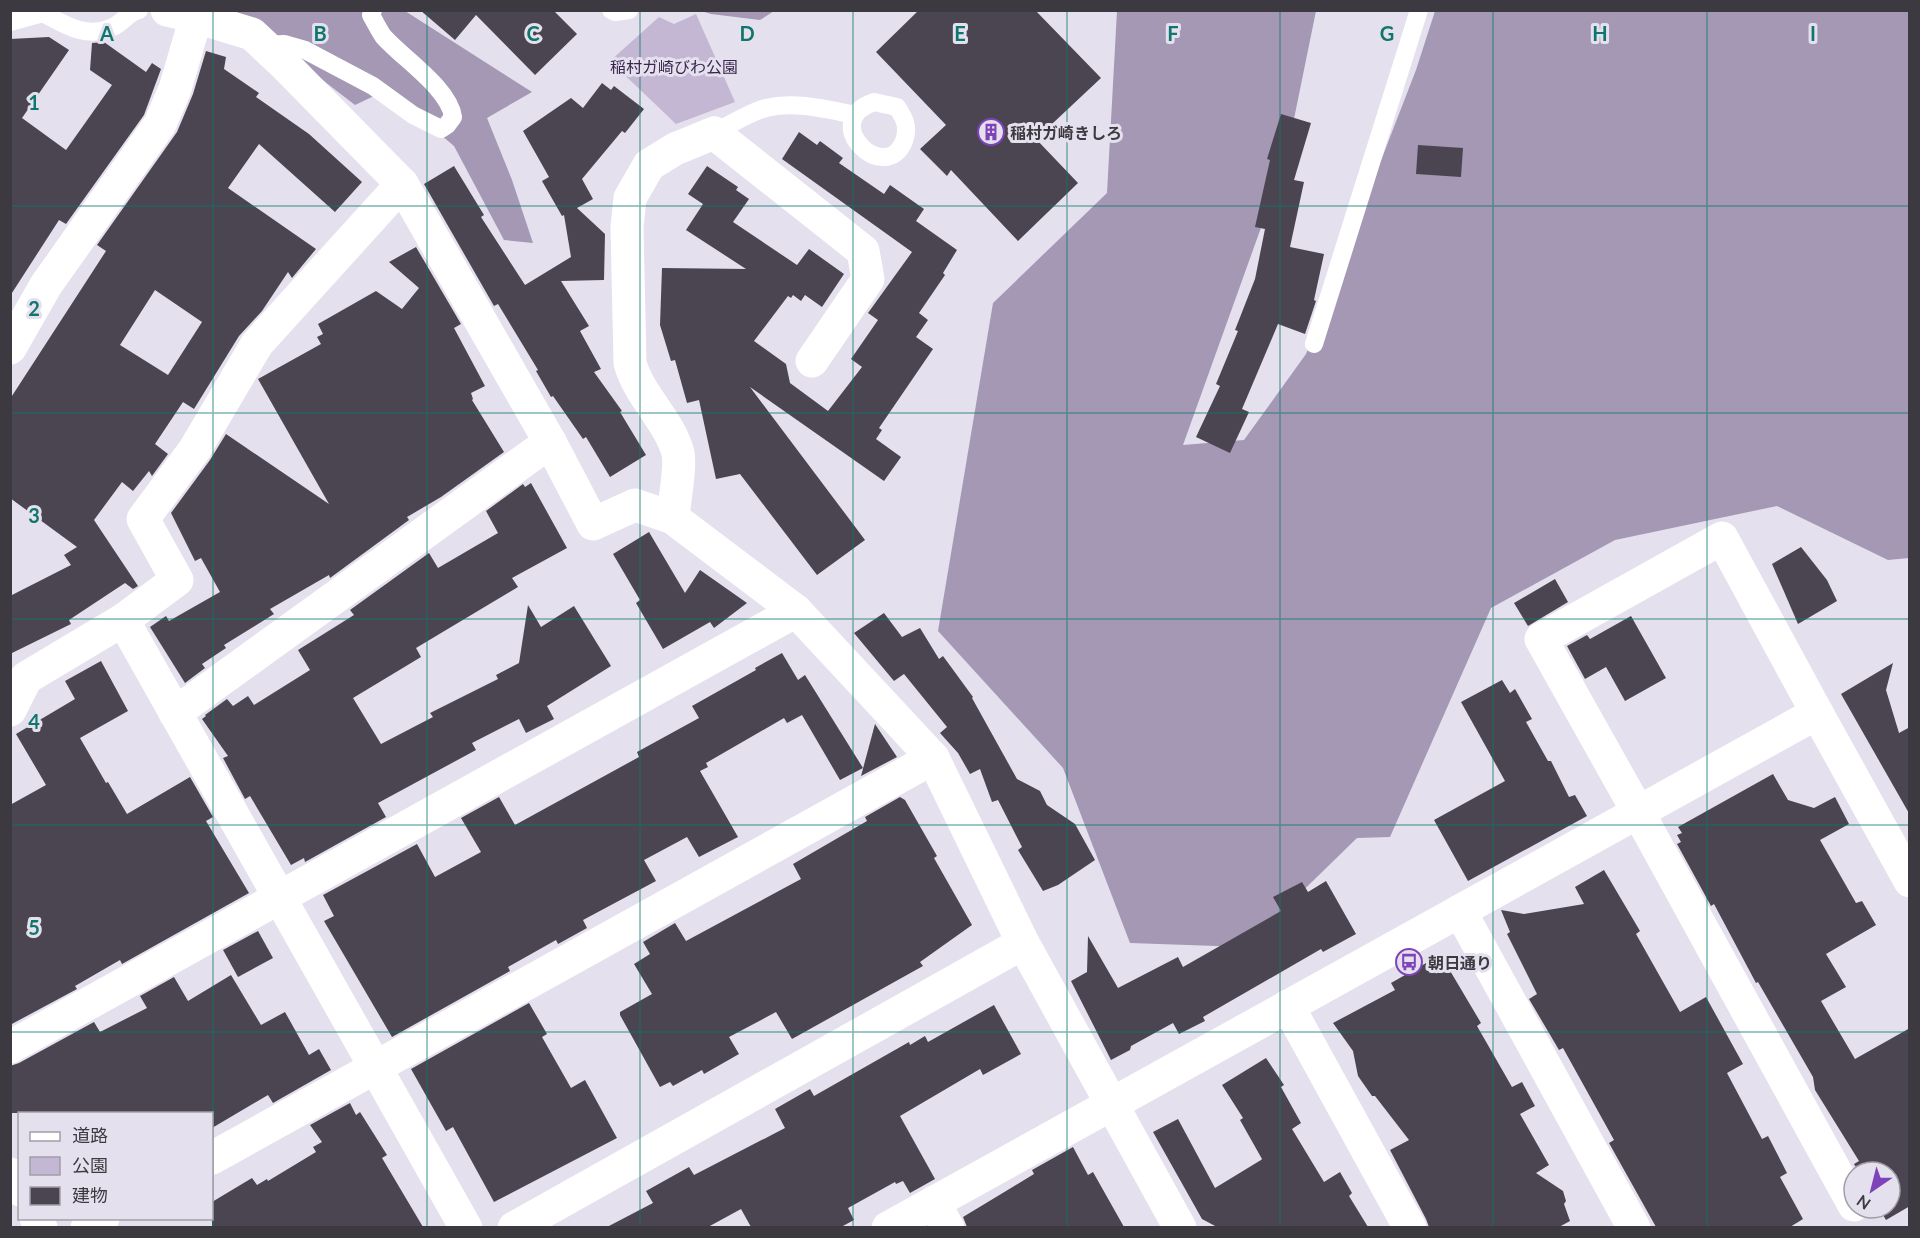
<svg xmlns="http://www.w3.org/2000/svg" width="1920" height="1238" font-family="Lato,'Noto Sans JP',sans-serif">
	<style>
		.green { fill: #c3b7d4 }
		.forest { fill: #a498b5 }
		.building { fill: #4a4550; fill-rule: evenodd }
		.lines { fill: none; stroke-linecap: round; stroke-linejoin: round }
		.lane { stroke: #fff; stroke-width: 18 }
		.street { stroke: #fff; stroke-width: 33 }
		.secondary { stroke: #fff; stroke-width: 33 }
		.grid { fill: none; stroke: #0f766e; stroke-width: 1.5; stroke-opacity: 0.55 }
		.labels { text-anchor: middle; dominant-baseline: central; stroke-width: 6; stroke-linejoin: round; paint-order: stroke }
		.park-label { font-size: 16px; fill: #39264f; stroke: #e5e0ed }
		.poi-label { font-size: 16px; font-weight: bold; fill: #3c3a40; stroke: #e5e0ed; text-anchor: start }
		.grid-label { font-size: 20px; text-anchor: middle; font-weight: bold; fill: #0f766e; stroke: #e5e0ed; stroke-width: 6; stroke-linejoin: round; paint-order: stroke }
	</style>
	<rect width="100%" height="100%" fill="#e5e0ed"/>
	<polygon class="green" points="696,14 735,102 676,124 610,61 659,17 674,24"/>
	<g class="forest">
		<polygon points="211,11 405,11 532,92 487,118 512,180 533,243 504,240 454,146 416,114 374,96 355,105 255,28"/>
		<polygon points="701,11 774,11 760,20 711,14"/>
		<polygon points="1117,11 1316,11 1286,158 1183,445 1244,440 1306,354 1416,70 1435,11 1909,11 1909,558 1888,560 1777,506 1615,540 1491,608 1390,837 1357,838 1245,947 1130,943 1063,768 938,631 993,303 1107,193"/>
	</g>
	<g class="building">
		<polygon points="420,10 553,10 577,34 535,75 476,15 455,40"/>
		<polygon points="919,10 1035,10 1101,78 1036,139 1078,183 1018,241 951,170 947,176 920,149 946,125 876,52"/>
		<polygon points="49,37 69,50 22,118 66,150 112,85 90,70 92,43 104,42 146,72 152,63 161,69 144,115 66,224 59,220 10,296 10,39"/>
		<path d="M206 51 226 57 224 69 259 93 256 97 309 134 362 182 335 212 259 144 228 188 316 249 292 278 288 272 262 311 239 336 194 409 183 402 155 444 168 454 152 476 149 471 133 491 122 482 94 520 138 586 133 589 125 583 69 620 71 624 10 654V596L71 565 64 555 77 547 10 498V399L106 251 97 245 177 132 193 94ZM155 290 202 322 168 375 120 345Z"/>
		<polygon points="602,83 611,90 614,86 644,109 625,133 622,131 582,179 593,199 577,208 605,234 604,280 561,281 589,326 580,331 601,369 594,372 622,411 620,412 646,455 610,477 586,437 583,439 553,396 551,397 536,371 538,370 498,304 494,306 424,184 454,166 484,215 481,217 525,285 571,257 564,215 562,216 542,181 549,177 523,131 571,98 583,108"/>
		<polygon points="1281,114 1311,123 1294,180 1304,182 1290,247 1324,254 1314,300 1316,301 1305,334 1278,324 1242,409 1249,412 1230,453 1196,437 1220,386 1216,384 1238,331 1235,330 1255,279 1265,229 1255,227 1270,160 1267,159"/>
		<polygon points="799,132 817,145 820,141 843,158 839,163 884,194 890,185 924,209 916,221 957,250 943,273 945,275 919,313 928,320 916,337 933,349 879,428 882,430 876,439 901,457 884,481 750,387 865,540 817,575 740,474 716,479 699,400 687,403 675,360 671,361 660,325 662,268 746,269 686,230 703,204 688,194 707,166 738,187 736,190 749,199 733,222 797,265 809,249 844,274 822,307 805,295 801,301 793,295 791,298 788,296 754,341 786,364 790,383 828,411 862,367 851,359 878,320 868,313 912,252 782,159"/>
		<polygon points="1418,145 1463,148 1461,177 1416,174"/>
		<polygon points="416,247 461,324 454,328 485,386 471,393 473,399 472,400 504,452 441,497 407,517 409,520 330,578 329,575 270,609 274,614 224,645 226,648 202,664 205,668 185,683 150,627 166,616 169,621 220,592 201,558 195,561 171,513 210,460 226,434 329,504 258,379 321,344 317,337 323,334 318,324 376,291 402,309 419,288 389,262"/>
		<polygon points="531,483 567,548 512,578 518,587 416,648 421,657 353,698 381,744 433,717 430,713 498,679 496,675 519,663 528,605 541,627 574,606 611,666 547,706 554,719 526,733 519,719 472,743 476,750 378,803 386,817 305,862 304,858 291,865 250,796 245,799 223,758 228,756 202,719 206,716 205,715 227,699 233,706 248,696 254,705 310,670 298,650 354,615 350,610 429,553 438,568 498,533 486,511 523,484 525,487"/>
		<polygon points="649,532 685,593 700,570 747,603 714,628 710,622 663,649 636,603 640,600 613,554"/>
		<polygon points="1801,547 1827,580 1837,601 1798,624 1772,564"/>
		<polygon points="1555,579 1568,602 1528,626 1514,603"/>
		<polygon points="884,613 902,637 920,628 939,659 943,656 973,697 972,698 1017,779 1040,791 1047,805 1075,824 1095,860 1058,885 1043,891 1018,850 1022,847 998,800 992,802 980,769 970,774 958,753 940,733 947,727 904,674 894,681 854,633"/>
		<polygon points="1631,616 1666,678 1625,701 1606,667 1585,679 1567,646 1587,635 1590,639"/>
		<polygon points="782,653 798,680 805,675 863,768 840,780 802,715 787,723 784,718 706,763 708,767 700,771 738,837 699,857 687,837 644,860 656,881 583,920 587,928 558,944 556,940 508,967 510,971 392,1037 324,921 334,916 323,895 417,844 435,877 481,852 461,818 499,797 515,825 639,757 637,752 699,718 692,706 756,670 755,668"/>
		<polygon points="101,661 128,711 80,738 106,783 108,782 127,814 190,777 213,817 206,821 249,893 122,964 120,960 75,986 77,989 10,1025 10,805 46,785 16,734 75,699 65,681"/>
		<polygon points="1893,663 1886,690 1899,733 1910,727 1910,815 1841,694"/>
		<polygon points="1502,680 1510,693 1515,689 1532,719 1526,722 1548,761 1551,761 1569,797 1575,795 1587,816 1468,881 1434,820 1505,781 1461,702"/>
		<polygon points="875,724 897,757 861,776"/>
		<polygon points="1773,774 1788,800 1814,808 1835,797 1849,824 1820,840 1856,903 1862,901 1876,925 1826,954 1846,987 1821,1001 1855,1059 1910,1028 1910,1206 1886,1220 1879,1208 1890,1208 1890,1172 1859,1172 1854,1164 1859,1161 1815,1090 1813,1077 1758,982 1756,983 1714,904 1711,906 1677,844 1681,842 1677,835 1682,833 1678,827"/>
		<polygon points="900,797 905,800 937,856 934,858 972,925 920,962 923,966 792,1039 776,1012 729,1037 739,1054 704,1074 702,1070 673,1086 670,1082 660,1087 620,1015 620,1012 652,994 634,964 650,954 643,942 675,923 686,941 801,879 793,864 867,821 865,817"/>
		<polygon points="1604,870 1640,931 1636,934 1680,1012 1706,997 1743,1064 1727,1073 1762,1139 1768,1136 1787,1173 1780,1177 1803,1219 1790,1227 1656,1227 1609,1143 1614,1140 1563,1048 1559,1050 1529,999 1537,994 1507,934 1510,932 1501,910 1524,914 1584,904 1575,887"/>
		<polygon points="1326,881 1356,934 1323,952 1321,949 1203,1017 1205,1021 1179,1034 1173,1023 1131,1046 1130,1050 1111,1060 1071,981 1087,972 1088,936 1118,988 1178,957 1183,967 1281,911 1273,897 1302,882 1308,892"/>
		<polygon points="258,931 273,958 238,977 223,950"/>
		<polygon points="1435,958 1443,972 1449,969 1481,1023 1477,1026 1512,1087 1522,1082 1535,1106 1520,1114 1549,1165 1536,1173 1563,1191 1566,1201 1564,1204 1570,1221 1559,1227 1429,1227 1426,1219 1390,1150 1409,1140 1375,1096 1372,1096 1358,1076 1353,1051 1333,1023 1395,990 1391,983"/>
		<polygon points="231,975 261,1025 285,1012 309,1055 319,1049 331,1070 273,1103 268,1095 212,1128 212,1113 10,1113 10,1066 19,1063 94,1022 100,1032 147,1008 140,996 174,977 188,1001"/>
		<polygon points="529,1003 547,1034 542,1037 571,1088 585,1080 617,1138 494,1202 453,1127 446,1131 411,1069"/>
		<polygon points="994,1005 1021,1054 983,1075 980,1069 900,1116 935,1179 910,1193 903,1181 896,1184 895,1182 848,1208 854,1220 841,1227 751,1227 741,1209 708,1227 607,1227 653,1203 646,1191 689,1167 694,1175 785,1128 775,1109 810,1089 814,1096 909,1042 910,1045 925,1036 928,1042"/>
		<polygon points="1266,1058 1284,1085 1281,1087 1301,1123 1292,1129 1324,1182 1340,1172 1352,1193 1349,1196 1368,1227 1217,1227 1202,1219 1153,1132 1178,1119 1215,1188 1261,1160 1262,1159 1240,1120 1243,1118 1222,1085"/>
		<polygon points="350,1103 356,1115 360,1112 387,1155 382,1158 423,1227 212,1227 212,1202 252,1178 257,1185 267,1179 268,1181 316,1152 313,1147 322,1142 310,1125"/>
		<polygon points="1073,1147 1088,1175 1093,1172 1124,1227 967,1227 963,1217 1034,1174 1032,1170"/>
	</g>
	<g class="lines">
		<g class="lane">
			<polyline points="611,10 615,12 629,10"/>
			<path d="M10 22 43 13C67 26 88 40 115 26 124 21 129 12 139 10"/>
			<path d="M263 45 284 44 305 50 373 86 413 115 441 129 447 125 453 117C449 88 402 58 383 36 379 30 375 22 371 15L373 10"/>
			<path d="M874 102 897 107C905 119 909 127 904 141 886 187 817 122 874 102Z"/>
			<path d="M714 133C730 125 748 113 766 108 796 101 825 109 855 115"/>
			<polyline points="1314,344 1419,10"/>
		</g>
		<g class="street">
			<polyline points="196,17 252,34 283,63 402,184 550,442 593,524 635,505 673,518 796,611 933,758 1023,943 1180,1228"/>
			<polyline points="10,348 46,285 160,124 175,89 196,17 167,10"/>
			<path d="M673 518C674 502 681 467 678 453 669 420 639 396 630 363L627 227 630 198 649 165 675 149 714 133 863 251 868 279 812 361"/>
			<polyline points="123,620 466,1228"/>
			<polyline points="10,710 26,678 123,620 177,580 143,519 195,449 257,344 402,184"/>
			<polyline points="175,713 550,442"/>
			<polyline points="1817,713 1722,538 1541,639 1638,812 1854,1205"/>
			<polyline points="1460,911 1634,1228"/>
			<polyline points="1288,1006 1410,1228"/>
			<polyline points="10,1047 796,611"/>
			<polyline points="212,1158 933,758"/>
			<polyline points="10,1174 20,1190"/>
			<polyline points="934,1202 948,1228"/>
			<polyline points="36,1218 41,1228"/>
			<polyline points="87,1228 103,1218"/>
			<polyline points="888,1228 1112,1104"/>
		</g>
		<g class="secondary">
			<polyline points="1112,1104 1817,713 1910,881"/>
			<polyline points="514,1228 1023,943"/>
		</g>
	</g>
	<path class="grid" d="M213 10V1228M427 10V1228M640 10V1228M853 10V1228M1067 10V1228M1280 10V1228M1493 10V1228M1707 10V1228M10 206H1910M10 413H1910M10 619H1910M10 825H1910M10 1032H1910"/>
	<defs>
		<symbol id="building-ring" viewBox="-11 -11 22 22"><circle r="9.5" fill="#e5e0ed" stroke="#7f43b9" stroke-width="1.5"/><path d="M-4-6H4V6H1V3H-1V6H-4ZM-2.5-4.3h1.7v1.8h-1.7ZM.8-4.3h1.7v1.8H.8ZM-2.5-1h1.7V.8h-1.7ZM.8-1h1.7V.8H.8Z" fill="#7f43b9"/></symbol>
		<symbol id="bus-ring" viewBox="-11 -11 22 22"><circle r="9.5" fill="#e5e0ed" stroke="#7f43b9" stroke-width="1.5"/><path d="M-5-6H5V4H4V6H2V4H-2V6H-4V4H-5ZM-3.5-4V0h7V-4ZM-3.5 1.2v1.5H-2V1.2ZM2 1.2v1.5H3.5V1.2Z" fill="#7f43b9"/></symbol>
	</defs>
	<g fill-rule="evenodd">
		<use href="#building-ring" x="976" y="117" width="30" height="30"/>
		<use href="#bus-ring" x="1394" y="947" width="30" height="30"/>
	</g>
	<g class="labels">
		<g class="park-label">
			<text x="674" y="66">稲村ガ崎びわ公園</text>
		</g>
		<g class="poi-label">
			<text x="1010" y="132">稲村ガ崎きしろ</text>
			<text x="1428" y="962">朝日通り</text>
		</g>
	</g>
	<g class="grid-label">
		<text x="107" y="41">A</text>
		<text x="320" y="41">B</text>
		<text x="533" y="41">C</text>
		<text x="747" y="41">D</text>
		<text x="960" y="41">E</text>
		<text x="1173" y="41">F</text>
		<text x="1387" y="41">G</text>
		<text x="1600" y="41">H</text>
		<text x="1813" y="41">I</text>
		<text x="34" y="110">1</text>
		<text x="34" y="316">2</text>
		<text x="34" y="523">3</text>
		<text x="34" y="729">4</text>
		<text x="34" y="935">5</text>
	</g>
	<rect width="1920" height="1238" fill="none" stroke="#3c3a40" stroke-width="24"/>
	<rect x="18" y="1112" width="195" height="108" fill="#e5e0ed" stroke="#a19ea8" stroke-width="1.5"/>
	<rect x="30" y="1132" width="30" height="9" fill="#ffffff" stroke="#a19ea8" stroke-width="1.5"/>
	<text x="72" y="1142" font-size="18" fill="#3c3a40">道路</text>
	<rect x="30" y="1157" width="30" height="18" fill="#c3b7d4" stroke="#a19ea8" stroke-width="1.5"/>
	<text x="72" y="1172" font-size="18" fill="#3c3a40">公園</text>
	<rect x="30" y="1187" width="30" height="18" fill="#4a4550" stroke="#a19ea8" stroke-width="1.5"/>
	<text x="72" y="1202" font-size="18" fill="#3c3a40">建物</text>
	<g transform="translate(1872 1190) rotate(215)"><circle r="28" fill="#e5e0ed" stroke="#a19ea8" stroke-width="1.5"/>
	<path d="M0-4.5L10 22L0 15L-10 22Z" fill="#7f43b9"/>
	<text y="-9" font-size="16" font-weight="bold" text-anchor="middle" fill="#3c3a40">N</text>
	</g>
</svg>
